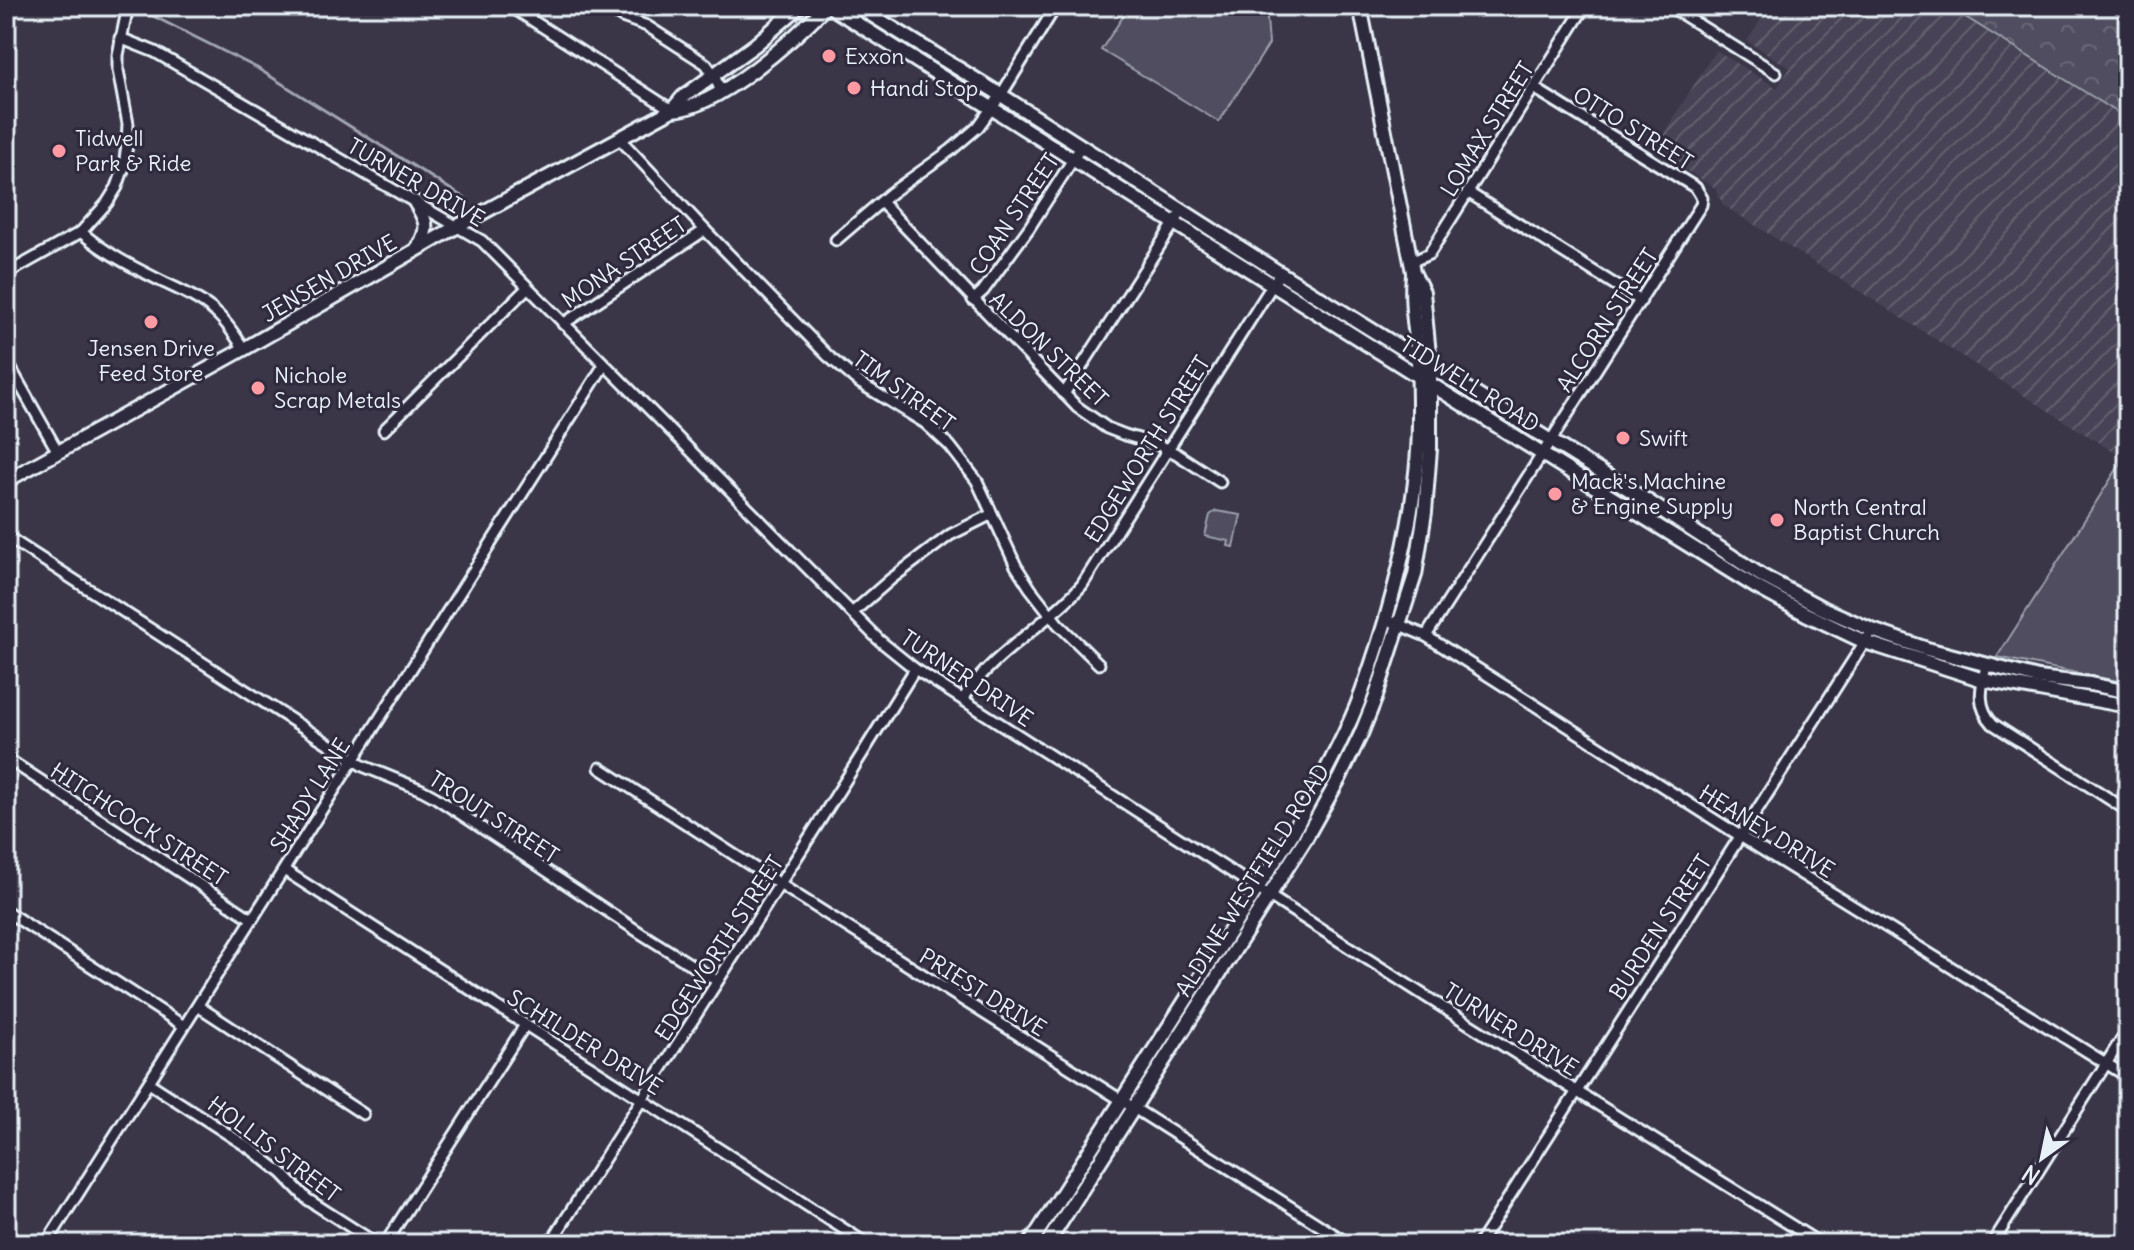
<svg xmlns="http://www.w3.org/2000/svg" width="2134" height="1250" font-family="Delius,sans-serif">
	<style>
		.industrial { fill: url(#industrial-furrows) }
		.forest { fill: url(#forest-crowns); stroke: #9ca0ac; stroke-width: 2 }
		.park { fill: #504e5f; stroke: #9ca0ac; stroke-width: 2 }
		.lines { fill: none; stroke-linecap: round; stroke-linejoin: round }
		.stream { stroke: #a2a6b1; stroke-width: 3 }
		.minor-casing { stroke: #e8f1f8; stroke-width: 15 }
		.secondary-casing { stroke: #e8f1f8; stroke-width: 18 }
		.minor { stroke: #2f2a3d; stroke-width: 9 }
		.secondary { stroke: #2f2a3d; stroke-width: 12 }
		.poi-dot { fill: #ff9aa2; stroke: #2f2a3d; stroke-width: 3 }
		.labels { text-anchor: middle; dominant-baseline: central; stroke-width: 6; stroke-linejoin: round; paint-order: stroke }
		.poi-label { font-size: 22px; fill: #e8f1f8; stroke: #2f2a3d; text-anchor: start }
		.street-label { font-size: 22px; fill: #e8f1f8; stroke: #2f2a3d }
	</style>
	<defs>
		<pattern id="industrial-furrows" width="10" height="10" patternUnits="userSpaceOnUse" patternTransform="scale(2)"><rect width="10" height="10" fill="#464354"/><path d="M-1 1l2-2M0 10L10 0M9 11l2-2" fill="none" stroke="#615f6d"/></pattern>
		<pattern id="forest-crowns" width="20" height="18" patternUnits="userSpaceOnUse" patternTransform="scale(2)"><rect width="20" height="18" fill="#504e5f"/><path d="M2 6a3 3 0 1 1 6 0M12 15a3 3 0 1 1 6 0" fill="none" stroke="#696877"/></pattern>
	</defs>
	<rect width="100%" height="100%" fill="#3a3648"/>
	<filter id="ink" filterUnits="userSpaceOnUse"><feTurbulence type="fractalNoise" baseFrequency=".0125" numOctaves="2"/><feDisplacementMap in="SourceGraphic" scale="16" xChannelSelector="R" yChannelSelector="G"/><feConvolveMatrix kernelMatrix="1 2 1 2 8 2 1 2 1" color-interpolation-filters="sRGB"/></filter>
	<g filter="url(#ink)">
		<polygon class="industrial" points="1770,6 1798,6 1818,18 1826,6 1946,6 2128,120 2128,440 2118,455 1723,205 1715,188 1653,150 1716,50 1777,88 1790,68 1747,41"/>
		<polygon class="forest" points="1948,6 2128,6 2128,119"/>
		<g class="park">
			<polygon points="1130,6 1266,6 1269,44 1219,122 1101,50"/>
			<polygon points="2128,452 2128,683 1997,657"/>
			<polygon points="1216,511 1241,515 1234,547 1228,546 1229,541 1205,536 1210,515"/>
		</g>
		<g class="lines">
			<polyline class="stream" points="133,6 257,68 466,199"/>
			<defs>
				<g id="minor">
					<polyline points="510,6 672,110"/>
					<polyline points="605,6 622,17 647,26 706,64 714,75 721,92"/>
					<polyline points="1669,6 1776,73"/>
					<polyline points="120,38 155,52 482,241 879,640 915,669 1472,1026 1821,1244"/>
					<polyline points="619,138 705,230 828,356 860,383 925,423 950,446 977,481 1016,566 1030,588 1058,624 1099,664"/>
					<polyline points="1469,193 1641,301"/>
					<polyline points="881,202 1077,407 1107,428 1125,435 1156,444 1177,454 1220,482"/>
					<path d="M81 232C106 254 135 268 165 283 180 290 196 297 209 307 224 318 234 334 244 349"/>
					<polyline points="836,240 891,193 951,150 978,127 1001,95 1056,6"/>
					<polyline points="1411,262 1429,254 1585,6"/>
					<polyline points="6,274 81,232 107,203 117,187 124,167 127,144 128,124 118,70 118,55 128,6"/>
					<polyline points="973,300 983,291 1029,228 1081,147"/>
					<polyline points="563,324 705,230"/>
					<polyline points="6,360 58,452"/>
					<polyline points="1064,394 1182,211"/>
					<polyline points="384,430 527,288"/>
					<polyline points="6,536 363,766 422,790 435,797 642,934 717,981"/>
					<polyline points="852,613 891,579 950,535 992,514"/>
					<polyline points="1393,622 1426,636 1748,841 2128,1077"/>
					<polyline points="1426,636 1701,205 1702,198 1696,188 1534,88"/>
					<path d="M1986 666C1981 688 1976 706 1993 724L2128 811"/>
					<path d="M963 699C993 652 1046 626 1082 585L1280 273"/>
					<polyline points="6,758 252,919"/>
					<polyline points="600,768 781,885 1349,1244"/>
					<polyline points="284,870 867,1244"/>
					<polyline points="6,911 184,1026"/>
					<polyline points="198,1006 363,1114"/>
					<polyline points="149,1083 251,1149 282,1173 307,1199 377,1244"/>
					<polyline points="46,1244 604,365"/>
					<polyline points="385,1244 525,1025"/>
					<path d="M550 1244C671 1052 796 862 915 669"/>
					<polyline points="1479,1244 1868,637"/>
					<polyline points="1992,1244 2128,1029"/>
				</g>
				<g id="secondary">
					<polyline points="829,6 1542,454 1756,587 1806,614 1865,642 1983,680 2128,706"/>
					<polyline points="857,6 1001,95 1280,273 1646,500 1762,576 1820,607 1872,630 1927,649 2038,678 2090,684 2128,692"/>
					<path d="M672 110C717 109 795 38 826 6"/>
					<path d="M415 202C426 220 430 227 419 246"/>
					<polyline points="6,481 244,349 458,226 672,110 683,97 755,45 800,6"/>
					<path d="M1030 1244 1292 834C1316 788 1344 741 1362 692 1390 614 1412 534 1418 451 1420 421 1419 389 1418 360 1416 331 1410 304 1413 275"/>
					<polyline points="1047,1244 1304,841 1340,777 1361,734 1375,699 1415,575 1425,512 1430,449 1430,365 1423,292 1413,272 1360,6"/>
				</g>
			</defs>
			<use href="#minor" class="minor-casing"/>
			<use href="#secondary" class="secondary-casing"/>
			<use href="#minor" class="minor"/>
			<use href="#secondary" class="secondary"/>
		</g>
	</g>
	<g class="poi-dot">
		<circle cx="829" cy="56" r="8"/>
		<circle cx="854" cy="88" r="8"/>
		<circle cx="59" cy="151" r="8"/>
		<circle cx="151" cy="322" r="8"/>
		<circle cx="258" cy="388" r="8"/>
		<circle cx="1623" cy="438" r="8"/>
		<circle cx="1555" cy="494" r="8"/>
		<circle cx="1777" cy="520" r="8"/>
	</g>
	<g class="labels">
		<g class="poi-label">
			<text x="845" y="56">Exxon</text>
			<text x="870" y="88">Handi Stop</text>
			<text x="75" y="138">Tidwell<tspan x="75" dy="25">Park &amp; Ride</tspan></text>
			<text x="151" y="348" text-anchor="middle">Jensen Drive<tspan x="151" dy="25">Feed Store</tspan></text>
			<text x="274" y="375">Nichole<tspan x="274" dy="25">Scrap Metals</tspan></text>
			<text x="1639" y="438">Swift</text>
			<text x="1571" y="481">Mack's Machine<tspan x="1571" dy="25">&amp; Engine Supply</tspan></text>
			<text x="1793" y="507">North Central<tspan x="1793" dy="25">Baptist Church</tspan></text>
		</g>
		<g class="street-label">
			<text transform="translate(1633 128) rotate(32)">OTTO STREET</text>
			<text transform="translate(1487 129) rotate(-58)">LOMAX STREET</text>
			<text transform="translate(416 182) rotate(30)">TURNER DRIVE</text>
			<text transform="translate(1014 214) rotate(-56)">COAN STREET</text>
			<text transform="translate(624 262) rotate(-34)">MONA STREET</text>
			<text transform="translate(329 278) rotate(-30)">JENSEN DRIVE</text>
			<text transform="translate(1607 320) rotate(-57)">ALCORN STREET</text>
			<text transform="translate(1049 349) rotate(44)">ALDON STREET</text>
			<text transform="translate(1470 384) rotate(32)">TIDWELL ROAD</text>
			<text transform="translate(904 391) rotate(36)">TIM STREET</text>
			<text transform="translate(1147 449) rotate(-58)">EDGEWORTH STREET</text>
			<text transform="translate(967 678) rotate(34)">TURNER DRIVE</text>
			<text transform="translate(310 795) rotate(-58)">SHADY LANE</text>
			<text transform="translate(494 817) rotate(33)">TROUT STREET</text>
			<text transform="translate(139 824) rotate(33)">HITCHCOCK STREET</text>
			<text transform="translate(1767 831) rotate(32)">HEANEY DRIVE</text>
			<text transform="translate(1252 880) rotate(-58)">ALDINE WESTFIELD ROAD</text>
			<text transform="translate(1660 927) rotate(-57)">BURDEN STREET</text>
			<text transform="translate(719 948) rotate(-57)">EDGEWORTH STREET</text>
			<text transform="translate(983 992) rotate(32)">PRIEST DRIVE</text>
			<text transform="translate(1511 1029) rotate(32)">TURNER DRIVE</text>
			<text transform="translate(585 1042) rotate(32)">SCHILDER DRIVE</text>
			<text transform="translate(274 1149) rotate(37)">HOLLIS STREET</text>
		</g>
	</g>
	<rect width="2134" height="1250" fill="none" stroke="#2f2a3d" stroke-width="32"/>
	<rect x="16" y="16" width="2102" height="1218" fill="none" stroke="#e8f1f8" stroke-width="3" filter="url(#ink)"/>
	<g transform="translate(2042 1158) rotate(213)" stroke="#2f2a3d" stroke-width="6" paint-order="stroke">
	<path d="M0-6L14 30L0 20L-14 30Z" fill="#e8f1f8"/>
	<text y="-12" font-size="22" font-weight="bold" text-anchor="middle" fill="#e8f1f8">N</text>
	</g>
</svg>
